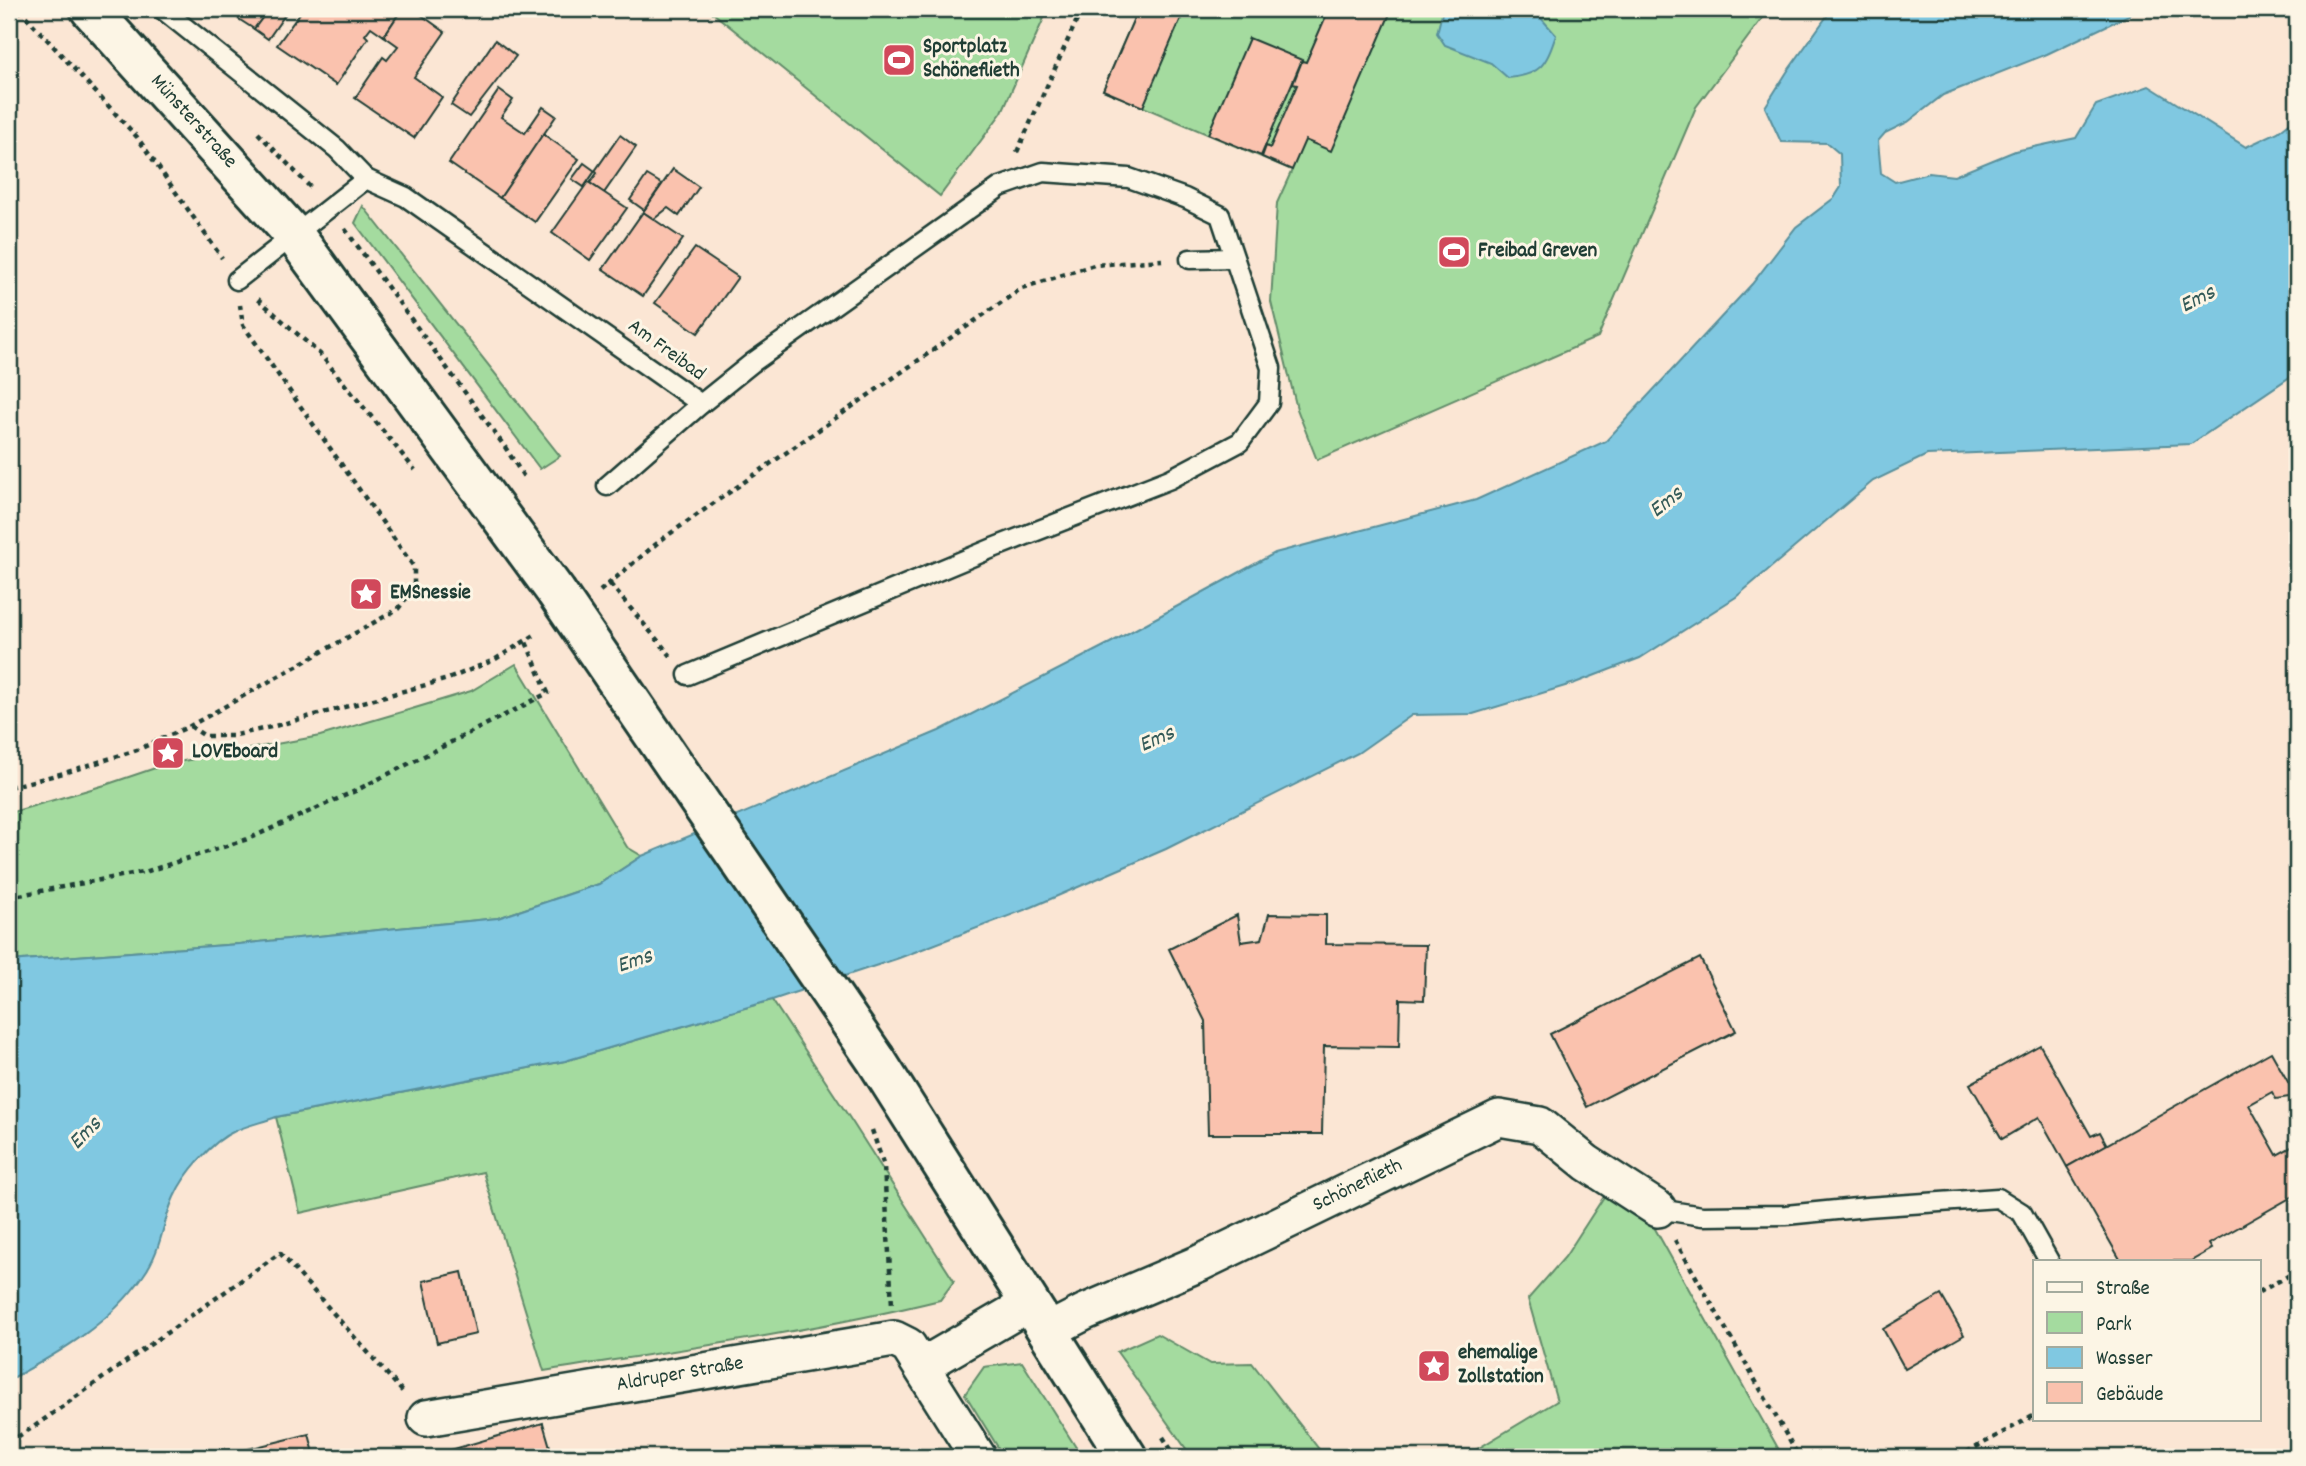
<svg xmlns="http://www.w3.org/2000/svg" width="2306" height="1466" font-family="Dekko,sans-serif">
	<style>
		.green { fill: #a4db9f; stroke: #628c6a; stroke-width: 2 }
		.water { fill: #80c8e1; stroke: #59909c; stroke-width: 2 }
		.building { fill: #fac2ae; stroke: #1f3d34; stroke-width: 2 }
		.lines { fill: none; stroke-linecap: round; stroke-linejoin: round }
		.service-casing { stroke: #1f3d34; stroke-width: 23 }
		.minor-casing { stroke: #1f3d34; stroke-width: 40 }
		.secondary-casing { stroke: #1f3d34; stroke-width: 44 }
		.path { stroke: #1f3d34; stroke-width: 4.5; stroke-dasharray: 5 5; stroke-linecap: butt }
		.service { stroke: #fcf5e5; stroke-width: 18 }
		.minor { stroke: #fcf5e5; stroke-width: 35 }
		.secondary { stroke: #fcf5e5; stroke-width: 38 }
		.secondary-bridge-casing { stroke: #1f3d34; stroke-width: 44; stroke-linecap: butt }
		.secondary-bridge { stroke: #fcf5e5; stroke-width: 38 }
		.labels { text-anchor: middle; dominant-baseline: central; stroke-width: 6; stroke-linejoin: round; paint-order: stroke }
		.poi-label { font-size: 21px; font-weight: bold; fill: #1f3d34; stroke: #fcf5e5; text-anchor: start }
		.street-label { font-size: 21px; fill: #1f3d34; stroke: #fcf5e5 }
		.water-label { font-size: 23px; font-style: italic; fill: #325957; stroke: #fcf5e5 }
	</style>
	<rect width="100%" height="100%" fill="#fbe6d4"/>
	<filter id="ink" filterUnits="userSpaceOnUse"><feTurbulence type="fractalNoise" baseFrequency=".0143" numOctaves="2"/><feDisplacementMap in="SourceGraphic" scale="14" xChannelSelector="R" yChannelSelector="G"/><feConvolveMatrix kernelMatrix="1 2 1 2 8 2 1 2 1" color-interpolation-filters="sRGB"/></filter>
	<g filter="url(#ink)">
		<g class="green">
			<polygon points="708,9 1048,9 1002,112 940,196"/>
			<polygon points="1138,9 1769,9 1696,107 1598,337 1317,460 1297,409 1271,302 1277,203 1292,170 1103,90"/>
			<polygon points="363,206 560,456 540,469 355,223"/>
			<polygon points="516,664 627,847 642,856 599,884 498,918 239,944 9,961 9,813 105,785 167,764 320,736 405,711 471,691"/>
			<path d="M772 1000 853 1123 954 1281 940 1300C810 1332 677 1350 544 1371L483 1172 300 1213 276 1117 565 1061Z"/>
			<polygon points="1607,1192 1654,1227 1783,1457 1464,1457 1557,1401 1528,1299 1565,1257"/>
			<polygon points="1157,1334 1210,1364 1252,1363 1325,1457 1192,1457 1117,1352"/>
			<polygon points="1022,1362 1082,1457 1004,1457 965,1394 984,1367"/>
		</g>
		<g class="water">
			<path d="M1443 9H1533L1556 35C1546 65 1541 75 1508 78L1491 63 1445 45 1437 33Z"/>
			<path d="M1832 9H2131L2129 15 2047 54 1943 95 1908 122 1885 133 1878 141 1881 173 1895 182 1929 173 1954 176 2015 151 2076 138 2096 105 2149 86 2246 147 2278 132 2297 117V372L2191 444 1927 455 1873 481 1736 597 1640 658 1575 683 1473 714 1412 715 1358 753 1166 849 1032 907 899 958 772 1000 565 1061 276 1117C263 1122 248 1125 235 1131 212 1141 184 1174 174 1197 162 1223 162 1250 143 1276 110 1324 59 1353 9 1380V961L239 944 498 918 599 884 642 856 939 731 1110 643 1275 553 1476 500 1606 441 1752 284 1796 227 1834 198 1841 187 1840 154 1827 143 1781 142 1765 107 1787 72Z"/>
		</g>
		<g class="building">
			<polygon points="223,9 269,9 254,29"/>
			<polygon points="269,9 289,9 268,39 254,29"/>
			<polygon points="303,9 399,9 401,10 384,36 371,27 365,35 368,38 336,85 277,45"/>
			<polygon points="402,9 424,9 420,14 445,32 414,77 442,97 414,138 355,98 383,57 387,60 398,46 384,36"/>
			<polygon points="1138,9 1185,9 1143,107 1103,90"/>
			<polygon points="1329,9 1392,9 1331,151 1305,140 1292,170 1262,157 1266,146 1270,148 1297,85 1293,84 1302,61 1306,62"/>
			<polygon points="1249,38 1302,60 1261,156 1208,134"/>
			<polygon points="495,40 516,56 469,117 451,105"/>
			<polygon points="499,90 513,100 501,117 525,133 543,107 556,116 500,198 449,163"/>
			<polygon points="543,134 579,159 535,222 500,198"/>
			<polygon points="620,135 636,147 604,193 590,183 597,173 595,171"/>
			<polygon points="584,163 595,171 584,187 572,179"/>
			<polygon points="673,169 699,187 679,216 668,208 654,219 643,212"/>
			<polygon points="647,175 662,184 644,210 630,200"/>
			<polygon points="588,182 627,208 590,260 552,233"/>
			<polygon points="643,212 683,239 643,296 603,269"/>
			<polygon points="695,248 738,277 698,333 655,303"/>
			<polygon points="1269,914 1326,915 1326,944 1426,945 1424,1000 1400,999 1399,1047 1324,1046 1322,1134 1208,1134 1205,1021 1169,949 1237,915 1241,942 1262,939"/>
			<polygon points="1700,958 1736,1031 1587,1107 1550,1034"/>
			<polygon points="2040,1045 2091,1136 2100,1132 2107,1145 2067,1167 2039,1117 2002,1139 1970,1084"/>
			<polygon points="2271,1052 2296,1096 2276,1099 2272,1092 2249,1105 2277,1155 2297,1144 2297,1194 2209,1244 2212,1249 2191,1261 2121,1261 2067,1167"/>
			<polygon points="462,1272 476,1334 437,1343 423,1281"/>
			<polygon points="1941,1295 1964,1335 1905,1369 1883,1329"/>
			<polygon points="543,1423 553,1457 427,1457"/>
			<polygon points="309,1434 315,1457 246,1457 244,1450"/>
		</g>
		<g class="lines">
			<defs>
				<g id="service">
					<polyline points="162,9 337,149 366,179"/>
					<polyline points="1190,259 1234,258"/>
					<polyline points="237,280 366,179 406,197 701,404 752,363 1000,187 1043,172 1129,178 1185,198 1220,215 1271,368 1269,403 1240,442 1170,479 993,548 688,675"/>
					<polyline points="607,486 701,404"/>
					<polyline points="1658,1209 1702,1216 1786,1215 1867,1207 1998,1198 2022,1213 2049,1261"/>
				</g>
				<g id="minor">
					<polyline points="1048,1331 1085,1312 1200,1263 1499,1118 1540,1125 1587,1163 1658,1209"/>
					<polyline points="922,1366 1030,1303"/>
					<polyline points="426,1418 894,1339 908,1346 978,1457"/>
				</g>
				<g id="secondary">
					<polyline points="90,9 295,236 556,592"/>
					<polyline points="876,1060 1127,1457"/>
				</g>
			</defs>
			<use href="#service" class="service-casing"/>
			<use href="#minor" class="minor-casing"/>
			<use href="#secondary" class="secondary-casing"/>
			<g class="path">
				<polyline points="19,9 137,137 222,258"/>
				<polyline points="258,133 310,187"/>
				<polyline points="1017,152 1082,9"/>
				<polyline points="345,229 505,447 524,477"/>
				<polyline points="258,299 320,354 415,470"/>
				<polyline points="610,584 671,656"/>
				<polyline points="600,591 661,540 1022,288 1094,265 1162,260"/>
				<polyline points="190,726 205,736 232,736 271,727 448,679 494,660 538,633"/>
				<polyline points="9,787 64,773 137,750 190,726 398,609 414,588 414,567 243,325 240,305"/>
				<polyline points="9,897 148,871 248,839 353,792 548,693 526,642"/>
				<polyline points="872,1130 884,1166 892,1305"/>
				<polyline points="1675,1240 1799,1457"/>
				<polyline points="2259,1292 2297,1271"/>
				<polyline points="1163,1437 1176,1457"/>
				<polyline points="9,1442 32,1428 280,1253 403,1392"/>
				<polyline points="1958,1457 2035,1415"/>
			</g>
			<use href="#service" class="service"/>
			<use href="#minor" class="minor"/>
			<use href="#secondary" class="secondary"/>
			<defs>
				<polyline id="secondary-bridge" points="556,592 876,1060"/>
			</defs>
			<use href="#secondary-bridge" class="secondary-bridge-casing"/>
			<use href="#secondary-bridge" class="secondary-bridge"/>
		</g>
	</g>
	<defs>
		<symbol id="stadium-square" viewBox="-11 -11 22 22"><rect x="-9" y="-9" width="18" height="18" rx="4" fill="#d1495b" stroke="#fcf5e5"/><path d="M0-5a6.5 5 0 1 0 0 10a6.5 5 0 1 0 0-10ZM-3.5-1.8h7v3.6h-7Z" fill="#fff"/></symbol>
		<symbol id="sight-square" viewBox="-11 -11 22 22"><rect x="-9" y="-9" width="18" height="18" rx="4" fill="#d1495b" stroke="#fcf5e5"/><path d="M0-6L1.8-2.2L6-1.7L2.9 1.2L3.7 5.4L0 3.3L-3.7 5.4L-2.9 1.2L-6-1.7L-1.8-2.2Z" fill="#fff"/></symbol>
	</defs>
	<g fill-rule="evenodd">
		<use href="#stadium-square" x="880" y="41" width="38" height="38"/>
		<use href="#stadium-square" x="1435" y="233" width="38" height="38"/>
		<use href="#sight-square" x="347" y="575" width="38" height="38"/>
		<use href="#sight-square" x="149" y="734" width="38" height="38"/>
		<use href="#sight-square" x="1415" y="1347" width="38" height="38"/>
	</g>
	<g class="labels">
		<g class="poi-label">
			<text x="923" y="48">Sportplatz<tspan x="923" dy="24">Schöneflieth</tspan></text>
			<text x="1478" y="252">Freibad Greven</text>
			<text x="390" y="594">EMSnessie</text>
			<text x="192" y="753">LOVEboard</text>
			<text x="1458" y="1354">ehemalige<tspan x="1458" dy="24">Zollstation</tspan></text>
		</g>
		<g class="street-label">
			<text transform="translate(193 122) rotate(48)">Münsterstraße</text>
			<text transform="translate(666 351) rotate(36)">Am Freibad</text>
			<text transform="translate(1358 1186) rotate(-26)">Schöneflieth</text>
			<text transform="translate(680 1375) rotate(-10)">Aldruper Straße</text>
		</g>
		<g class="water-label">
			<text transform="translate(2198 300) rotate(-27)">Ems</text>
			<text transform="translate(1667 503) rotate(-39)">Ems</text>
			<text transform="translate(1157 740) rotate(-24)">Ems</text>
			<text transform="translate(635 962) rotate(-19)">Ems</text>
			<text transform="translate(86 1134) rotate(-46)">Ems</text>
		</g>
	</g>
	<rect width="2306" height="1466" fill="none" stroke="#fcf5e5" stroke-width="35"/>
	<rect x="18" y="18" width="2271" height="1431" fill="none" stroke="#1f3d34" stroke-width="2.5" filter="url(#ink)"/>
	<rect x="2033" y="1260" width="228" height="161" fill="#fcf5e5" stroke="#a4ab9e" stroke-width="2"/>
	<rect x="2047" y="1282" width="35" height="10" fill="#fcf5e5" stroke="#a4ab9e" stroke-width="2"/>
	<text x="2096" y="1294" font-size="21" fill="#1f3d34">Straße</text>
	<rect x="2047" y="1312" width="35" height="21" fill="#a4db9f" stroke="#a4ab9e" stroke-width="2"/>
	<text x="2096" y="1330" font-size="21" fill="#1f3d34">Park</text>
	<rect x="2047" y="1347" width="35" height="21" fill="#80c8e1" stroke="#a4ab9e" stroke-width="2"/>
	<text x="2096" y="1364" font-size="21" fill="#1f3d34">Wasser</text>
	<rect x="2047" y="1382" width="35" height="21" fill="#fac2ae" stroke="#a4ab9e" stroke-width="2"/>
	<text x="2096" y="1400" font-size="21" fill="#1f3d34">Gebäude</text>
</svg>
